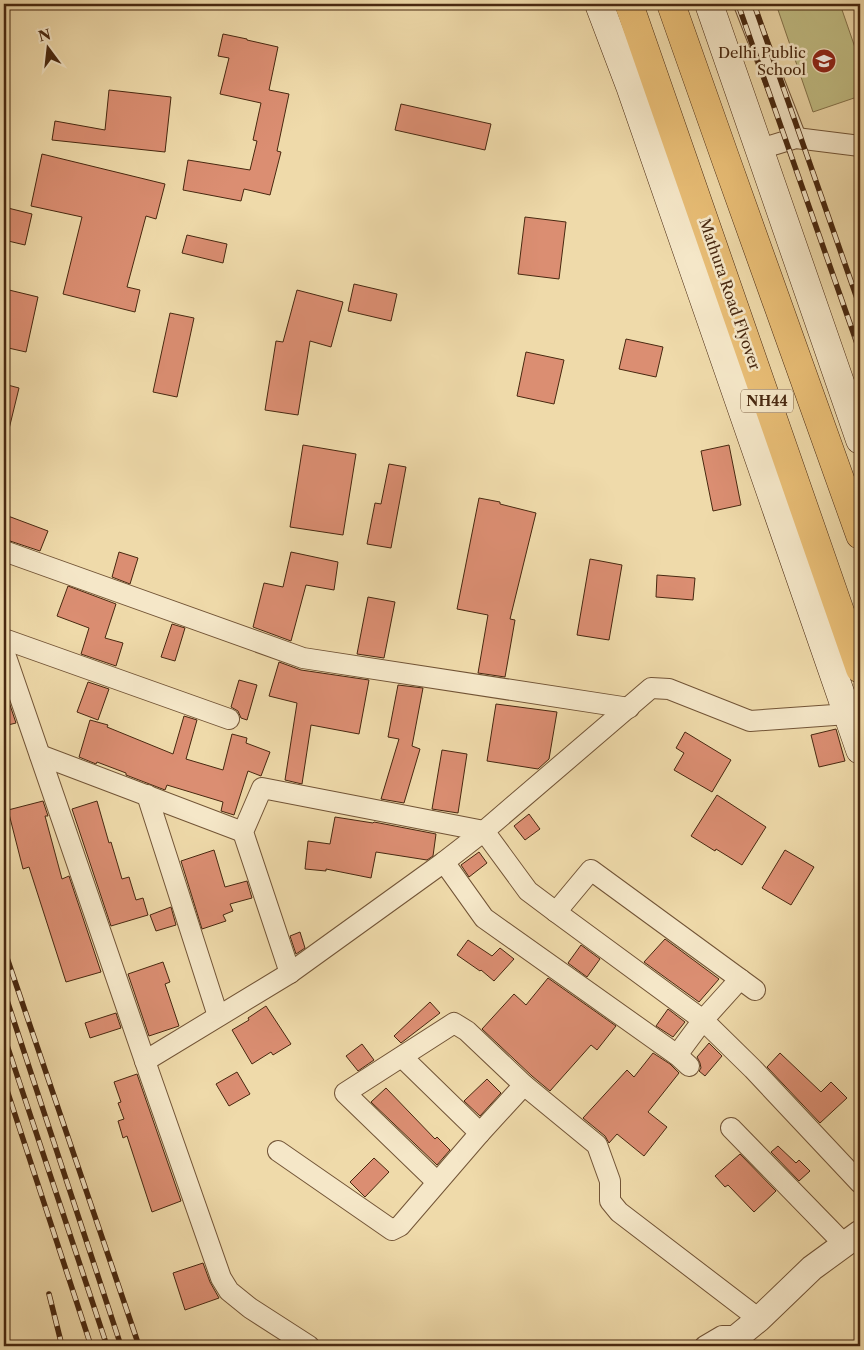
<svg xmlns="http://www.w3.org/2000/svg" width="864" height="1350" font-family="'Libre Caslon Text',serif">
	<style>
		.garden { fill: #c1bd84; stroke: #84724a }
		.building { fill: #db8e72; stroke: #482810 }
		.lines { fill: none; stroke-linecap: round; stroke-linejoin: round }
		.minor-casing { stroke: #725436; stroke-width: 22 }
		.tertiary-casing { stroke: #725436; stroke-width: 27 }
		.secondary-casing { stroke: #482810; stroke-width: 29 }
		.trunk-casing { stroke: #482810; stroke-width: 29 }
		.minor { stroke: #f5e7c8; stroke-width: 20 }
		.tertiary { stroke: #f5e7c8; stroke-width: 25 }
		.secondary { stroke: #f5e7c8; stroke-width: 28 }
		.trunk { stroke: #e8bd75; stroke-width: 28 }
		.rail-casing { stroke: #482810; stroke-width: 5.5 }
		.rail { stroke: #f5e7c8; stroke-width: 4; stroke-dasharray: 11; stroke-linecap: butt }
		.labels { text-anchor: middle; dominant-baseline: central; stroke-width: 5; stroke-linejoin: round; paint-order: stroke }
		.shield { fill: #f5e7c8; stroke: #7c6147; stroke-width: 1 }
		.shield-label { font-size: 14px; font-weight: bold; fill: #482810 }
		.poi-label { font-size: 15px; fill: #482810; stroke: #f5e7c8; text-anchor: end }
		.street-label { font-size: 15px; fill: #482810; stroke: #f5e7c8 }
	</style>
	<rect width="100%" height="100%" fill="#efdaaa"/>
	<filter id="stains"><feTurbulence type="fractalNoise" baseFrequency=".004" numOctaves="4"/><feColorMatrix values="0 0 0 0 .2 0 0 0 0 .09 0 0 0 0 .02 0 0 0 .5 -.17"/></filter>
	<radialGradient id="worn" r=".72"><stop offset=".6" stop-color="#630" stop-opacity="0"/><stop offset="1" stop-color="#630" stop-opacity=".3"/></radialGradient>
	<polygon class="garden" points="776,4 840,4 860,62 860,96 813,112"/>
	<g class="building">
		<polygon points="223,34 247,39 247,40 278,47 269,90 289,94 277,151 281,152 270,195 244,189 241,201 183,190 188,160 250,170 257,141 253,140 261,103 220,94 229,58 218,56"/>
		<polygon points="109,90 171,97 165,152 52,140 55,121 105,130"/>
		<polygon points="401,104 491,124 485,150 395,130"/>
		<polygon points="42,154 165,184 156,219 146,216 127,287 140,290 135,312 63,294 82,217 31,206"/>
		<polygon points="4,207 32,214 25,245 4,240"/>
		<polygon points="525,217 566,222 559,279 518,274"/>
		<polygon points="187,235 227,244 223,263 182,253"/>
		<polygon points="354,284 397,294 391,321 348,311"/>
		<polygon points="9,290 38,297 26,352 4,347 4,312"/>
		<polygon points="297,290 343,302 331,347 310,341 298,415 265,410 276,341 283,342"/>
		<polygon points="170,313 194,318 177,397 153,392"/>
		<polygon points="626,339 663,347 656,377 619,369"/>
		<polygon points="526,352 564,360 554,404 517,396"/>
		<polygon points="4,384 19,388 9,429 4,429"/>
		<polygon points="303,445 356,454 343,535 290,527"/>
		<polygon points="729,445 741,505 713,511 701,451"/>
		<polygon points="389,464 406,467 391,548 367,544 375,503 381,504"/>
		<polygon points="479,498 500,502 500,504 536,513 510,619 515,620 505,677 478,673 488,615 457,609"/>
		<polygon points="8,516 48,531 40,551 4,539 4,527"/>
		<polygon points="119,552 138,558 130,584 112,577"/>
		<polygon points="291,552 338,562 334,590 306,585 291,641 253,627 264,583 283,587"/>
		<polygon points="590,559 622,565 609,640 577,635"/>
		<polygon points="657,575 695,578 693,600 656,597"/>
		<polygon points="68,586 116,604 105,638 123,643 116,666 81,654 89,628 57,616"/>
		<polygon points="368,597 395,602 384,658 357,654"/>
		<polygon points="172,624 185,628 175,661 161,657"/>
		<polygon points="279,662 301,670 369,680 359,734 311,725 302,784 285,780 297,703 269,696"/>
		<polygon points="239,680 257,685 247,720 241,718 238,711 231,707"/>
		<polygon points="88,682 109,689 98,720 77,712"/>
		<polygon points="398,685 423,688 412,746 420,749 404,803 381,799 399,739 388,737"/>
		<polygon points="4,687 16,723 4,726"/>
		<polygon points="496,704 557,712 549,759 538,769 487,761"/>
		<polygon points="184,716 197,720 186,759 223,770 232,734 247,738 246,743 270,752 261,776 248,771 234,815 221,811 223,802 167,785 165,790 126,775 126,773 97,762 96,764 79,757 90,720 108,725 107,727 173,754"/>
		<polygon points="836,729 845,761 819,767 811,735"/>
		<polygon points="685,732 731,760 712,792 674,770 684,753 676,748"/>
		<polygon points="442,750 467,754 458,813 432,809"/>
		<polygon points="717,795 766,827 742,865 716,849 715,851 691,836"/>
		<polygon points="43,801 48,816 45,816 62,879 69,876 101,972 66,982 29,867 23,869 8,810"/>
		<polygon points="97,801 109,843 111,842 122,879 129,877 136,900 143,898 148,915 111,926 72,809"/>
		<polygon points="529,814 540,829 525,840 514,826"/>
		<polygon points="335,817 373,823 374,822 436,834 433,856 427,860 376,852 371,878 326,869 326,871 305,869 308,841 330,844"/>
		<polygon points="214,850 225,887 247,881 252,898 230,904 233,911 223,915 226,921 202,929 181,861"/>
		<polygon points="785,850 814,867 791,905 762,888"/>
		<polygon points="479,852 487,863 469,877 461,865"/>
		<polygon points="171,907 176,925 156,931 150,915"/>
		<polygon points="300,932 305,948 296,954 290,936"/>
		<polygon points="665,939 719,979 699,1002 644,962"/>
		<polygon points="468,940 492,956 500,948 514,959 494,981 481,970 480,971 457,955"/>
		<polygon points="581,945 600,959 587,977 568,963"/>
		<polygon points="163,962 170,982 165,984 179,1026 149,1036 128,974"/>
		<polygon points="548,978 616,1026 597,1050 591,1045 550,1091 532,1076 482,1029 514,994 526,1005"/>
		<polygon points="430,1002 440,1013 401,1043 394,1036"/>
		<polygon points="266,1006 291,1044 273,1055 271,1052 252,1064 232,1030 249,1020 248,1018"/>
		<polygon points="668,1009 685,1022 673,1037 656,1026"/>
		<polygon points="116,1013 121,1028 90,1038 85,1023"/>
		<polygon points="709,1043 722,1056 705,1076 699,1071 701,1068 700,1063 697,1057"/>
		<polygon points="362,1044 374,1060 358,1071 346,1056"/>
		<polygon points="653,1053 670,1064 679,1073 648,1112 667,1127 644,1156 617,1134 609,1143 605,1136 583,1118 627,1070 634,1077"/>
		<polygon points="780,1053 821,1092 831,1082 847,1098 820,1123 767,1067"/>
		<polygon points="237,1072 250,1094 229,1106 216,1084"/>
		<polygon points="137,1074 181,1201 152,1212 127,1136 123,1138 118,1121 124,1119 118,1103 121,1102 114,1082"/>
		<polygon points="487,1079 501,1093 480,1116 464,1101"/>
		<polygon points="386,1088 435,1139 437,1137 450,1150 437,1165 371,1102"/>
		<polygon points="778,1146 796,1163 799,1160 810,1171 799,1181 771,1152"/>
		<polygon points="740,1154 776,1191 754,1212 728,1185 725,1187 715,1176"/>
		<polygon points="374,1158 389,1172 365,1197 350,1182"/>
		<polygon points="203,1263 210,1282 219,1298 185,1310 173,1273"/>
	</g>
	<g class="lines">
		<defs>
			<g id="minor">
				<polyline points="744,4 796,138"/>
				<polyline points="760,149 796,138 860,146"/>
				<polyline points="4,551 303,658 629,708"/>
				<polyline points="4,639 229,719"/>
				<polyline points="4,651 145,1061 221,1278 229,1291 250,1308 309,1346"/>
				<polyline points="40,755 243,832"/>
				<polyline points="147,795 218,1016"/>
				<polyline points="444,862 484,918 677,1055 689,1066"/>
				<polyline points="556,912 591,870 755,990"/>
				<polyline points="290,973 243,832 262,788 484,831 528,891 556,912 703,1020 753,1069 860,1183"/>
				<polyline points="677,1055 703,1020 740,979"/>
				<polyline points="402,1057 480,1133"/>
				<polyline points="145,1061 290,973 444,862 484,831 651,688 669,689 750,721 848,714"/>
				<polyline points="731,1128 845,1245"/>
				<polyline points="278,1151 392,1230 400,1226 480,1133 524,1085"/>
				<polyline points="437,1182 345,1093 454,1023 467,1031 524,1085 597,1145 610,1181 610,1201 619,1212 759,1319"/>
				<polyline points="705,1346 722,1336 738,1336 739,1342"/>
			</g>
			<polyline id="tertiary" points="726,1346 759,1319 812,1268 860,1233"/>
			<g id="secondary">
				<polyline points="599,4 630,86 860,750"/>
				<polyline points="709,4 860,440"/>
			</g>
			<g id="trunk">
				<polyline points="629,4 860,669"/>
				<polyline points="671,4 726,160 860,535"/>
			</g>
		</defs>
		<use href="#minor" class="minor-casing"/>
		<use href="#tertiary" class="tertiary-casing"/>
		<use href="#secondary" class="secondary-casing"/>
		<use href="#trunk" class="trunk-casing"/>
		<use href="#minor" class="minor"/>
		<use href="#tertiary" class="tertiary"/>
		<use href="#secondary" class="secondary"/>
		<use href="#trunk" class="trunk"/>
		<defs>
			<g id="rail">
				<polyline points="738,4 860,352"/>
				<polyline points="754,4 860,307"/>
				<polyline points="4,949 139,1346"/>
				<polyline points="4,991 121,1346"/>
				<polyline points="4,1036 107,1346"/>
				<polyline points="4,1081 91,1346"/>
				<polyline points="49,1294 62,1346"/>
			</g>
		</defs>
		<use href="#rail" class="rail-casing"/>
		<use href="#rail" class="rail"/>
	</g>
	<defs>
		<symbol id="school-disc" viewBox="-11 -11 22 22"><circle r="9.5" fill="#8f2418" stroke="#f5e7c8"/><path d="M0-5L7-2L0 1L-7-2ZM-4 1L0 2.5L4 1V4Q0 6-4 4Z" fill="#fff"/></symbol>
	</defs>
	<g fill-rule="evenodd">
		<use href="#school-disc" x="810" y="47" width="28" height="28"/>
	</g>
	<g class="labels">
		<rect class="shield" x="741" y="389.5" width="52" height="23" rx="4"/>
		<g class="shield-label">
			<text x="767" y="401">NH44</text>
		</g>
		<g class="poi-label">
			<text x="806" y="52">Delhi Public<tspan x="806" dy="17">School</tspan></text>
		</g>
		<g class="street-label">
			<text transform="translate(730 294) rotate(71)">Mathura Road Flyover</text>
		</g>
	</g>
	<rect width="864" height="1350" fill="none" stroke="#efdaaa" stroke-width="20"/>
	<rect x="5" y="5" width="854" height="1340" fill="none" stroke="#482810" stroke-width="2.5"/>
	<rect x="10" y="10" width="844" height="1330" fill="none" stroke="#482810"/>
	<g transform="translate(48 48) rotate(345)" stroke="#f5e7c8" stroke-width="4" paint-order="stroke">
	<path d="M0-4L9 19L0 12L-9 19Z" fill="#482810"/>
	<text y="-8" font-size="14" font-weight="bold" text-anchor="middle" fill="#482810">N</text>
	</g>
	<rect width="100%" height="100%" filter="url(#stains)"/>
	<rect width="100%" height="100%" fill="url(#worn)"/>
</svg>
